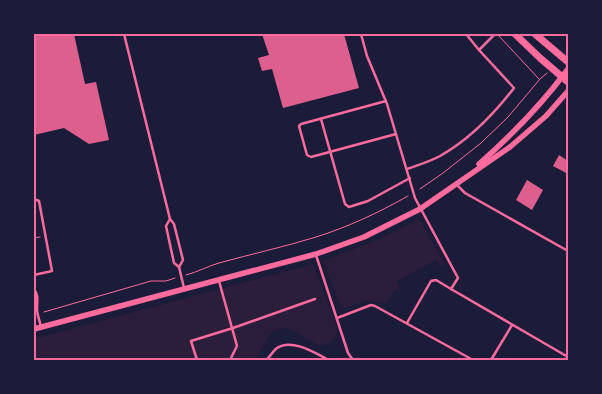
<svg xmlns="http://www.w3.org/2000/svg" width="602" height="394" font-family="'Golos Text',sans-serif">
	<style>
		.green { fill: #2a1e3b }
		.building { fill: #dd5f8e }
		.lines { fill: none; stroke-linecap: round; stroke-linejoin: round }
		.path { stroke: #ff6b9d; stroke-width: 1 }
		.service { stroke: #ff6b9d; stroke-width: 2.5 }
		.tertiary { stroke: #ff6b9d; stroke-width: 5.5 }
		.secondary { stroke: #ff6b9d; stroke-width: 7 }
		.neatline { fill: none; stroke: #ff6b9d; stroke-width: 2 }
	</style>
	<rect width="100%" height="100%" fill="#1b1b3a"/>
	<g class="green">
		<polygon points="419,219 444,263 443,265 441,267 436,260 397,281 400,288 395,290 386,304 367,301 342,309 323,261 379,239"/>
		<path d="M313 264 336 325C337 330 337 335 333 340 316 359 294 318 275 330 266 336 261 351 256 360H34V339Z"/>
	</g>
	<g class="building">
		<polygon points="34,34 74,34 85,84 96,82 109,140 89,144 64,128 34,135"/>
		<polygon points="262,34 344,34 359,88 283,108 272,69 262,71 258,58 269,55"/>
		<polygon points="559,155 568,161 568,174 553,166"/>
		<polygon points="527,180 543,190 532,210 516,200"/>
	</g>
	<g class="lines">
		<g class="path">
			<polyline points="499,36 539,79"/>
			<polyline points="420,189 443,173 481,143 508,117 540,79 547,73"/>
			<polyline points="34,238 40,237"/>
			<path d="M186 275C198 272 208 266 219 263 251 254 284 247 316 237 348 227 378 213 408 196"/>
			<polyline points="44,312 151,281 166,281 175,278"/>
		</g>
		<g class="service">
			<polyline points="124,34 170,219 174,224 183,260 179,267"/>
			<polyline points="361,34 367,56 387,104 415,198 458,278 451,289 568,357"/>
			<polyline points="479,50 495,34"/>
			<polyline points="386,101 301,124 299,126 307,155 311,157 396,134"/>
			<polyline points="321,119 345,204 349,207 368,201 410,178"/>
			<path d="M407 169C418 165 429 162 440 156 469 140 494 114 514 88L479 50 466 34"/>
			<polyline points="457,185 465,193 568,251"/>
			<polyline points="34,199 39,201 52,271 34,275"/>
			<polyline points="170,219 166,226 174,263 179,267 184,288"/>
			<polyline points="316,255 348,353 353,360"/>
			<polyline points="219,281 237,346 230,360"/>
			<path d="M34 289C39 296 37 301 37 309 37 315 40 321 41 327"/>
			<polyline points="337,318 371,305 375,306 473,360"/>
			<polyline points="407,323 431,281 436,280 451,289"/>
			<polyline points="197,360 191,341 233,328 315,299"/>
			<path d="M266 360C270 357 273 351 277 348 292 338 315 353 329 360"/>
			<polyline points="491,360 512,325"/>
		</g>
		<g class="tertiary">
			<path d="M479 164C512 135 542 104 568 69"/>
			<polyline points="34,329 316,254 364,237 420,209 510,147 546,116 568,91"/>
		</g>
		<g class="secondary">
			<polyline points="515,34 540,58 568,82"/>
			<polyline points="535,34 568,62"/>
		</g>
	</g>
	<rect width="602" height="394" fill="none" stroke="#1b1b3a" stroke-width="70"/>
	<rect x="35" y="35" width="532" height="324" class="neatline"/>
</svg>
